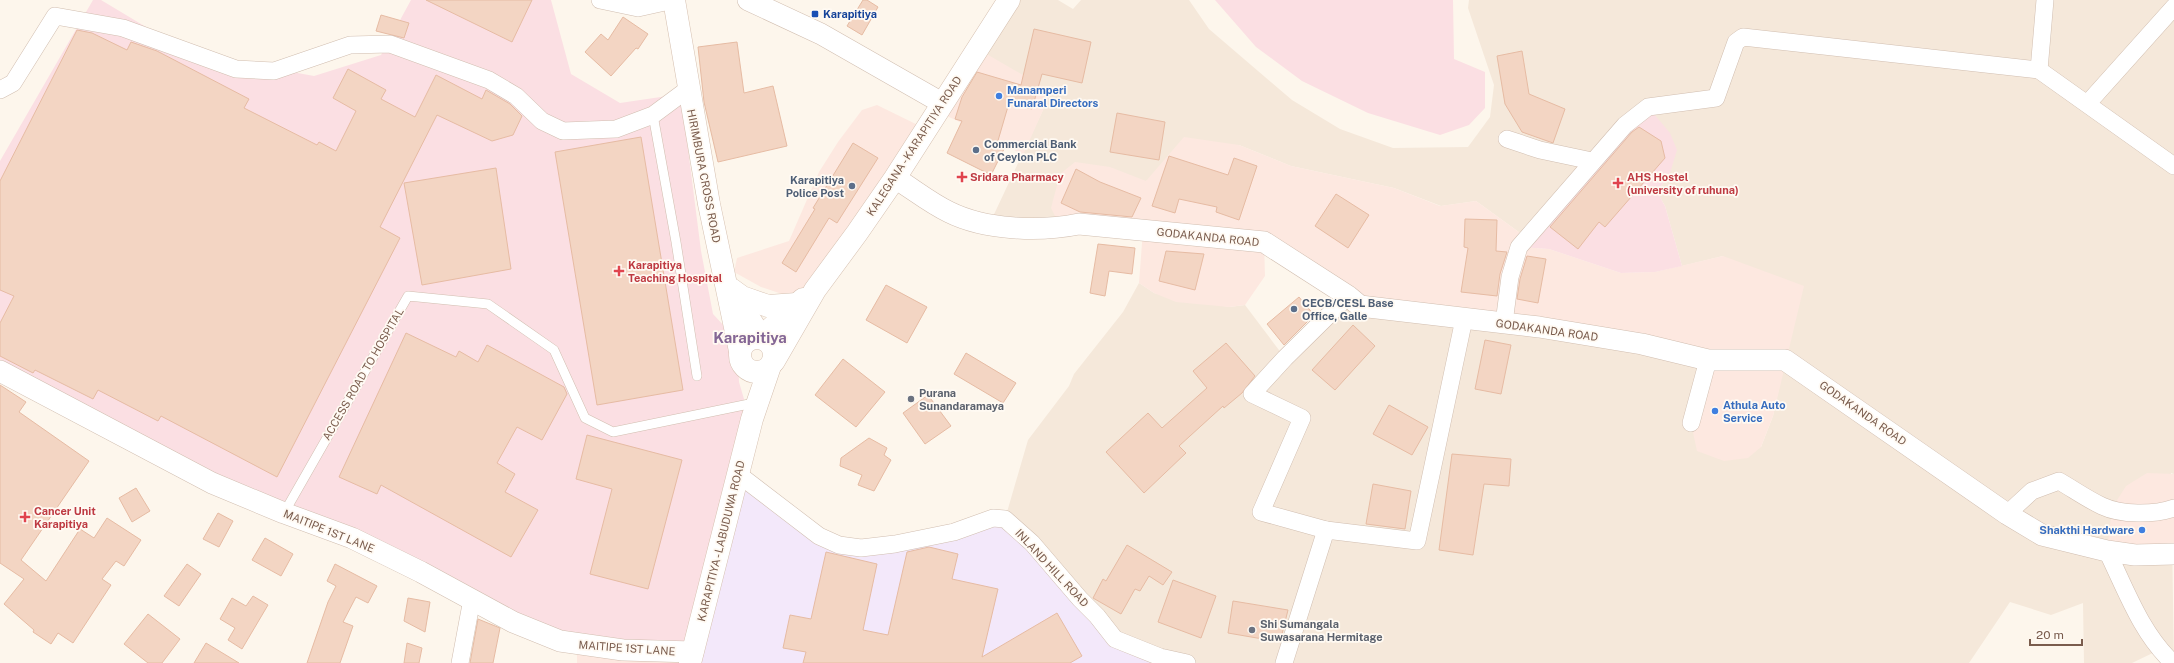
<svg xmlns="http://www.w3.org/2000/svg" width="2174" height="663" font-family="'Public Sans',sans-serif">
	<style>
		.residential { fill: #f5e8da }
		.commercial { fill: #fde8e0 }
		.education { fill: #f3e8fa }
		.medical { fill: #fbdfe3 }
		.building { fill: #f3d5c3; stroke: #e6bba3 }
		.lines { fill: none; stroke-linecap: round; stroke-linejoin: round }
		.service-casing { stroke: #d1beb0; stroke-width: 10 }
		.minor-casing { stroke: #d1beb0; stroke-width: 18 }
		.tertiary-casing { stroke: #d1beb0; stroke-width: 22 }
		.secondary-casing { stroke: #d6c0b0; stroke-width: 23 }
		.service { stroke: #fff; stroke-width: 9 }
		.minor { stroke: #fff; stroke-width: 17 }
		.tertiary { stroke: #fff; stroke-width: 21 }
		.secondary { stroke: #fff; stroke-width: 22 }
		.transit-dot { fill: #1a4fb4; stroke: #fffaf3; stroke-width: 1.5 }
		.shop-dot { fill: #3f7fe0; stroke: #fffaf3; stroke-width: 1.5 }
		.service-dot { fill: #5c6f8a; stroke: #fffaf3; stroke-width: 1.5 }
		.health-dot { fill: #e0444e; stroke: #fffaf3; stroke-width: 1.5 }
		.worship-dot { fill: #6b7280; stroke: #fffaf3; stroke-width: 1.5 }
		.labels { text-anchor: middle; dominant-baseline: central; stroke-width: 3.5; stroke-linejoin: round; paint-order: stroke }
		.transit-label { font-size: 11px; font-weight: bold; fill: #164399; stroke: #fffaf3; text-anchor: start }
		.shop-label { font-size: 11px; font-weight: bold; fill: #366cbe; stroke: #fffaf3; text-anchor: start }
		.service-label { font-size: 11px; font-weight: bold; fill: #4e5e75; stroke: #fffaf3; text-anchor: start }
		.street-label { font-size: 11px; fill: #7a5c4d; stroke: #fffaf3 }
		.health-label { font-size: 11px; font-weight: bold; fill: #be3a42; stroke: #fffaf3; text-anchor: start }
		.worship-label { font-size: 11px; font-weight: bold; fill: #5b616d; stroke: #fffaf3; text-anchor: start }
		.district-label { font-size: 15px; font-weight: bold; fill: #846695; stroke: #fffaf3 }
	</style>
	<rect width="100%" height="100%" fill="#fdf6ec"/>
	<polygon class="residential" points="1009,0 1058,0 1073,9 1081,0 1189,0 1209,29 1292,100 1340,129 1393,148 1468,147 1490,117 1494,85 1468,8 1469,0 2174,0 2174,474 2171,473 2174,663 2159,650 2132,663 2084,663 2083,603 2051,615 2010,602 1969,663 1187,663 1115,639 1005,519 1028,440 1069,386 1074,374 1123,312 1139,283 1154,293 1229,307 1245,305 1285,358 1348,296 1688,356 1761,447 1773,416 1785,360 1723,256 1682,266 1665,206 1657,192 1670,173 1527,238 1476,201 1441,206 1394,188 1291,166 1239,145 1146,181 1079,224 989,225 1049,97 978,49"/>
	<g class="commercial">
		<polygon points="978,49 1047,89 1049,97 1023,155 988,135 936,111"/>
		<polygon points="877,105 926,129 815,290 782,294 761,287 734,272 737,258 789,241 819,172 838,142 862,110"/>
		<polygon points="1184,137 1239,145 1291,166 1394,188 1440,206 1476,201 1527,238 1519,247 1549,249 1621,273 1655,272 1723,256 1804,286 1773,416 1761,447 1748,458 1724,461 1697,451 1691,423 1708,360 1360,306 1264,242 1265,276 1245,305 1229,307 1176,302 1154,293 1139,283 1143,230 1061,228 1051,208 1060,174 1075,162 1110,167 1146,181"/>
		<polygon points="2147,473 2174,474 2174,554 2107,551 2112,508 2126,486"/>
		<polygon points="577,645 690,663 577,663"/>
	</g>
	<polygon class="education" points="738,474 839,545 1005,519 1115,639 1187,663 690,663"/>
	<g class="medical">
		<polygon points="93,0 101,0 161,36 227,60 314,76 381,55 411,0 551,0 571,74 620,103 681,94 701,251 713,314 737,340 739,382 751,423 693,652 577,645 0,371 0,161"/>
		<polygon points="1215,0 1453,0 1454,59 1485,72 1485,108 1469,125 1440,135 1368,113 1302,81 1256,47"/>
		<polygon points="1648,107 1670,133 1677,150 1670,173 1657,192 1665,206 1682,266 1655,272 1621,273 1549,249 1519,247"/>
	</g>
	<g class="building">
		<polygon points="426,0 532,0 512,42"/>
		<polygon points="863,0 867,0 878,7 862,35 847,26"/>
		<polygon points="381,15 409,23 404,38 376,31"/>
		<polygon points="623,17 648,34 638,49 636,48 611,76 585,52 601,34 608,40"/>
		<polygon points="1034,29 1091,42 1082,83 1042,74 1032,109 1009,103 997,144 1005,147 991,175 947,153 962,121 955,119 962,97 977,72 1021,85"/>
		<polygon points="77,30 92,33 127,50 131,42 157,51 249,99 244,108 317,145 319,142 336,151 356,111 333,98 348,69 386,90 381,99 415,117 436,75 482,99 486,90 510,104 522,116 513,135 492,141 437,115 380,227 400,238 277,477 161,416 158,421 98,390 93,399 35,370 33,373 0,356 0,323 14,296 0,290 0,181"/>
		<polygon points="737,42 744,93 773,86 787,146 718,162 704,102 698,47"/>
		<polygon points="1522,51 1529,94 1565,109 1553,143 1522,132 1505,104 1497,56"/>
		<polygon points="1117,113 1165,122 1159,160 1110,152"/>
		<polygon points="1639,127 1661,141 1665,158 1605,227 1599,222 1578,249 1550,227 1632,132"/>
		<polygon points="641,137 683,390 597,405 555,152"/>
		<polygon points="853,143 878,158 837,223 829,218 796,272 782,263 815,209 813,208"/>
		<polygon points="1169,156 1228,175 1234,158 1257,166 1239,220 1216,212 1217,207 1179,199 1175,213 1152,206"/>
		<polygon points="496,168 511,269 422,285 404,183"/>
		<polygon points="1076,169 1100,182 1141,198 1132,217 1080,212 1061,203"/>
		<polygon points="1336,194 1369,215 1348,248 1315,226"/>
		<polygon points="1465,219 1497,220 1496,251 1507,252 1500,274 1497,296 1461,292 1468,248 1464,247"/>
		<polygon points="1098,244 1135,248 1132,274 1109,271 1105,296 1090,293"/>
		<polygon points="1166,251 1204,254 1195,290 1159,281"/>
		<polygon points="1527,256 1546,259 1538,303 1517,299 1520,279"/>
		<polygon points="886,285 927,307 907,343 866,320"/>
		<polygon points="1299,297 1314,315 1284,345 1267,324"/>
		<polygon points="1353,325 1375,346 1335,390 1312,370"/>
		<polygon points="406,333 456,357 459,351 478,362 487,345 564,387 567,394 542,440 517,427 497,463 515,474 505,492 538,510 511,557 381,485 377,494 339,477"/>
		<polygon points="1485,340 1511,345 1501,394 1475,389"/>
		<polygon points="1226,343 1255,376 1242,393 1224,408 1223,406 1179,446 1186,453 1144,493 1106,452 1148,413 1162,428 1207,388 1193,371"/>
		<polygon points="966,353 1016,383 1003,403 954,374"/>
		<polygon points="843,359 885,392 856,427 815,395"/>
		<polygon points="0,385 26,402 19,412 89,461 21,560 46,581 80,529 94,538 107,518 141,540 124,566 116,561 102,579 111,585 73,643 58,633 51,644 33,632 34,630 4,604 24,579 0,563"/>
		<polygon points="928,395 951,426 925,444 903,413"/>
		<polygon points="1389,405 1428,427 1412,455 1373,434"/>
		<polygon points="587,435 682,460 648,589 590,574 612,489 576,479"/>
		<polygon points="869,438 887,448 884,455 891,460 874,491 858,485 862,475 840,466 841,458"/>
		<polygon points="1452,454 1511,459 1509,486 1484,484 1473,555 1439,550"/>
		<polygon points="1373,484 1411,491 1405,529 1366,524"/>
		<polygon points="136,488 150,511 132,522 119,498"/>
		<polygon points="218,513 233,521 219,547 203,539"/>
		<polygon points="265,538 293,554 281,576 252,560"/>
		<polygon points="1127,545 1172,572 1163,585 1149,576 1140,591 1135,589 1121,614 1093,598 1103,579 1106,581"/>
		<polygon points="929,547 958,554 952,579 998,589 982,657 1057,613 1082,656 1070,663 803,663 806,652 783,648 790,615 811,619 826,552 877,564 863,630 888,635 907,552"/>
		<polygon points="187,564 201,574 179,606 164,596"/>
		<polygon points="335,564 377,586 368,603 356,597 343,622 353,626 340,663 307,663 328,602 336,586 327,581"/>
		<polygon points="1173,580 1216,596 1201,638 1158,622"/>
		<polygon points="253,596 268,605 242,649 228,640 235,628 220,619 232,598 246,606"/>
		<polygon points="408,598 430,602 425,632 404,621"/>
		<polygon points="1233,601 1288,610 1280,642 1228,633"/>
		<polygon points="148,614 180,639 162,663 148,663 124,644"/>
		<polygon points="478,619 500,628 493,663 470,663"/>
		<polygon points="206,643 239,663 194,663"/>
		<polygon points="407,643 422,648 419,663 404,663"/>
	</g>
	<g class="lines">
		<defs>
			<g id="service">
				<polyline points="653,115 676,242 697,376"/>
				<polyline points="284,513 408,296 488,304 554,350 585,418 613,432 749,404"/>
			</g>
			<g id="minor">
				<polyline points="600,0 638,8 674,0"/>
				<polyline points="2039,70 2045,0"/>
				<polyline points="0,90 13,83 55,16 123,28 236,69 274,71 350,45 390,44 489,80 516,96 542,121 563,131 616,129 653,115 688,89"/>
				<polyline points="2088,103 2174,7"/>
				<polyline points="1507,139 1540,150 1592,161"/>
				<polyline points="1504,323 1510,277 1519,247 1625,125 1648,107 1716,98 1736,42 1743,37 2039,70 2174,166"/>
				<polyline points="1691,423 1708,360"/>
				<polyline points="738,474 819,536 839,545 861,548 895,544 954,532 993,518 1005,519 1032,543 1080,599 1097,616 1115,639 1160,657 1187,663"/>
				<path d="M2007 514 2032 491 2059 481C2073 489 2087 499 2102 506 2121 515 2154 515 2174 508"/>
				<polyline points="1326,530 1261,512 1302,418 1252,394 1285,358 1348,296"/>
				<path d="M2107 551C2126 590 2141 633 2173 663"/>
				<polyline points="460,663 472,599"/>
				<polyline points="1284,663 1326,530 1417,541 1464,319"/>
			</g>
			<g id="tertiary">
				<polyline points="748,0 821,34 942,103"/>
				<path d="M895 178C913 189 930 203 949 212 985 230 1039 232 1079 224L1264 242 1348 296 1360 306 1539 327 1642 344 1708 360H1785L2007 514 2042 535 2107 551 2135 555 2174 554"/>
				<polyline points="0,371 212,483 284,513 352,538 421,572 513,622 560,641 623,650 693,652"/>
			</g>
			<g id="secondary">
				<polyline points="674,0 709,204 740,351"/>
				<polyline points="731,289 742,297 768,306 797,304"/>
				<polyline points="732,291 761,337"/>
				<circle cx="757" cy="355" r="17"/>
				<polyline points="764,338 768,331 803,299"/>
				<polyline points="774,361 815,290 857,233 895,178 1009,0"/>
				<polyline points="690,663 752,419 769,369"/>
			</g>
		</defs>
		<use href="#service" class="service-casing"/>
		<use href="#minor" class="minor-casing"/>
		<use href="#tertiary" class="tertiary-casing"/>
		<use href="#secondary" class="secondary-casing"/>
		<use href="#service" class="service"/>
		<use href="#minor" class="minor"/>
		<use href="#tertiary" class="tertiary"/>
		<use href="#secondary" class="secondary"/>
	</g>
	<rect class="transit-dot" x="811" y="10" width="8" height="8" rx="2"/>
	<g class="shop-dot">
		<circle cx="999" cy="96" r="4"/>
		<circle cx="1715" cy="411" r="4"/>
		<circle cx="2142" cy="530" r="4"/>
	</g>
	<g class="service-dot">
		<circle cx="976" cy="150" r="4"/>
		<circle cx="852" cy="186" r="4"/>
		<circle cx="1294" cy="309" r="4"/>
	</g>
	<g class="health-dot">
		<path d="M960 171h4v4h4v4h-4v4h-4v-4h-4v-4h4z"/>
		<path d="M1616 177h4v4h4v4h-4v4h-4v-4h-4v-4h4z"/>
		<path d="M617 265h4v4h4v4h-4v4h-4v-4h-4v-4h4z"/>
		<path d="M23 511h4v4h4v4h-4v4h-4v-4h-4v-4h4z"/>
	</g>
	<g class="worship-dot">
		<circle cx="911" cy="399" r="4"/>
		<circle cx="1252" cy="630" r="4"/>
	</g>
	<g class="labels">
		<g class="transit-label">
			<text x="823" y="14">Karapitiya</text>
		</g>
		<g class="shop-label">
			<text x="1007" y="90">Manamperi<tspan x="1007" dy="13">Funaral Directors</tspan></text>
			<text x="1723" y="405">Athula Auto<tspan x="1723" dy="13">Service</tspan></text>
			<text x="2134" y="530" text-anchor="end">Shakthi Hardware</text>
		</g>
		<g class="service-label">
			<text x="984" y="144">Commercial Bank<tspan x="984" dy="13">of Ceylon PLC</tspan></text>
			<text x="844" y="180" text-anchor="end">Karapitiya<tspan x="844" dy="13">Police Post</tspan></text>
			<text x="1302" y="303">CECB/CESL Base<tspan x="1302" dy="13">Office, Galle</tspan></text>
		</g>
		<g class="street-label">
			<text transform="translate(914 146) rotate(-57)">KALEGANA - KARAPITIYA ROAD</text>
			<text transform="translate(704 176) rotate(79)">HIRIMBURA CROSS ROAD</text>
			<text transform="translate(1208 237) rotate(6)">GODAKANDA ROAD</text>
			<text transform="translate(1547 330) rotate(8)">GODAKANDA ROAD</text>
			<text transform="translate(363 374) rotate(-60)">ACCESS ROAD TO HOSPITAL</text>
			<text transform="translate(1863 413) rotate(35)">GODAKANDA ROAD</text>
			<text transform="translate(329 531) rotate(22)">MAITIPE 1ST LANE</text>
			<text transform="translate(721 541) rotate(-76)">KARAPITIYA - LABUDUWA ROAD</text>
			<text transform="translate(1052 568) rotate(47)">INLAND HILL ROAD</text>
			<text transform="translate(627 648) rotate(4)">MAITIPE 1ST LANE</text>
		</g>
		<g class="health-label">
			<text x="970" y="177">Sridara Pharmacy</text>
			<text x="1627" y="177">AHS Hostel<tspan x="1627" dy="13">(university of ruhuna)</tspan></text>
			<text x="628" y="265">Karapitiya<tspan x="628" dy="13">Teaching Hospital</tspan></text>
			<text x="34" y="511">Cancer Unit<tspan x="34" dy="13">Karapitiya</tspan></text>
		</g>
		<g class="worship-label">
			<text x="919" y="393">Purana<tspan x="919" dy="13">Sunandaramaya</tspan></text>
			<text x="1260" y="624">Shi Sumangala<tspan x="1260" dy="13">Suwasarana Hermitage</tspan></text>
		</g>
		<g class="district-label">
			<text x="750" y="337">Karapitiya</text>
		</g>
	</g>
	<path d="M2030 639v6h52v-6" fill="none" stroke="#7a5c4d" stroke-width="2"/>
	<text x="2036" y="639" font-size="12" fill="#7a5c4d" stroke="#fffaf3" stroke-width="3" paint-order="stroke">20 m</text>
</svg>
